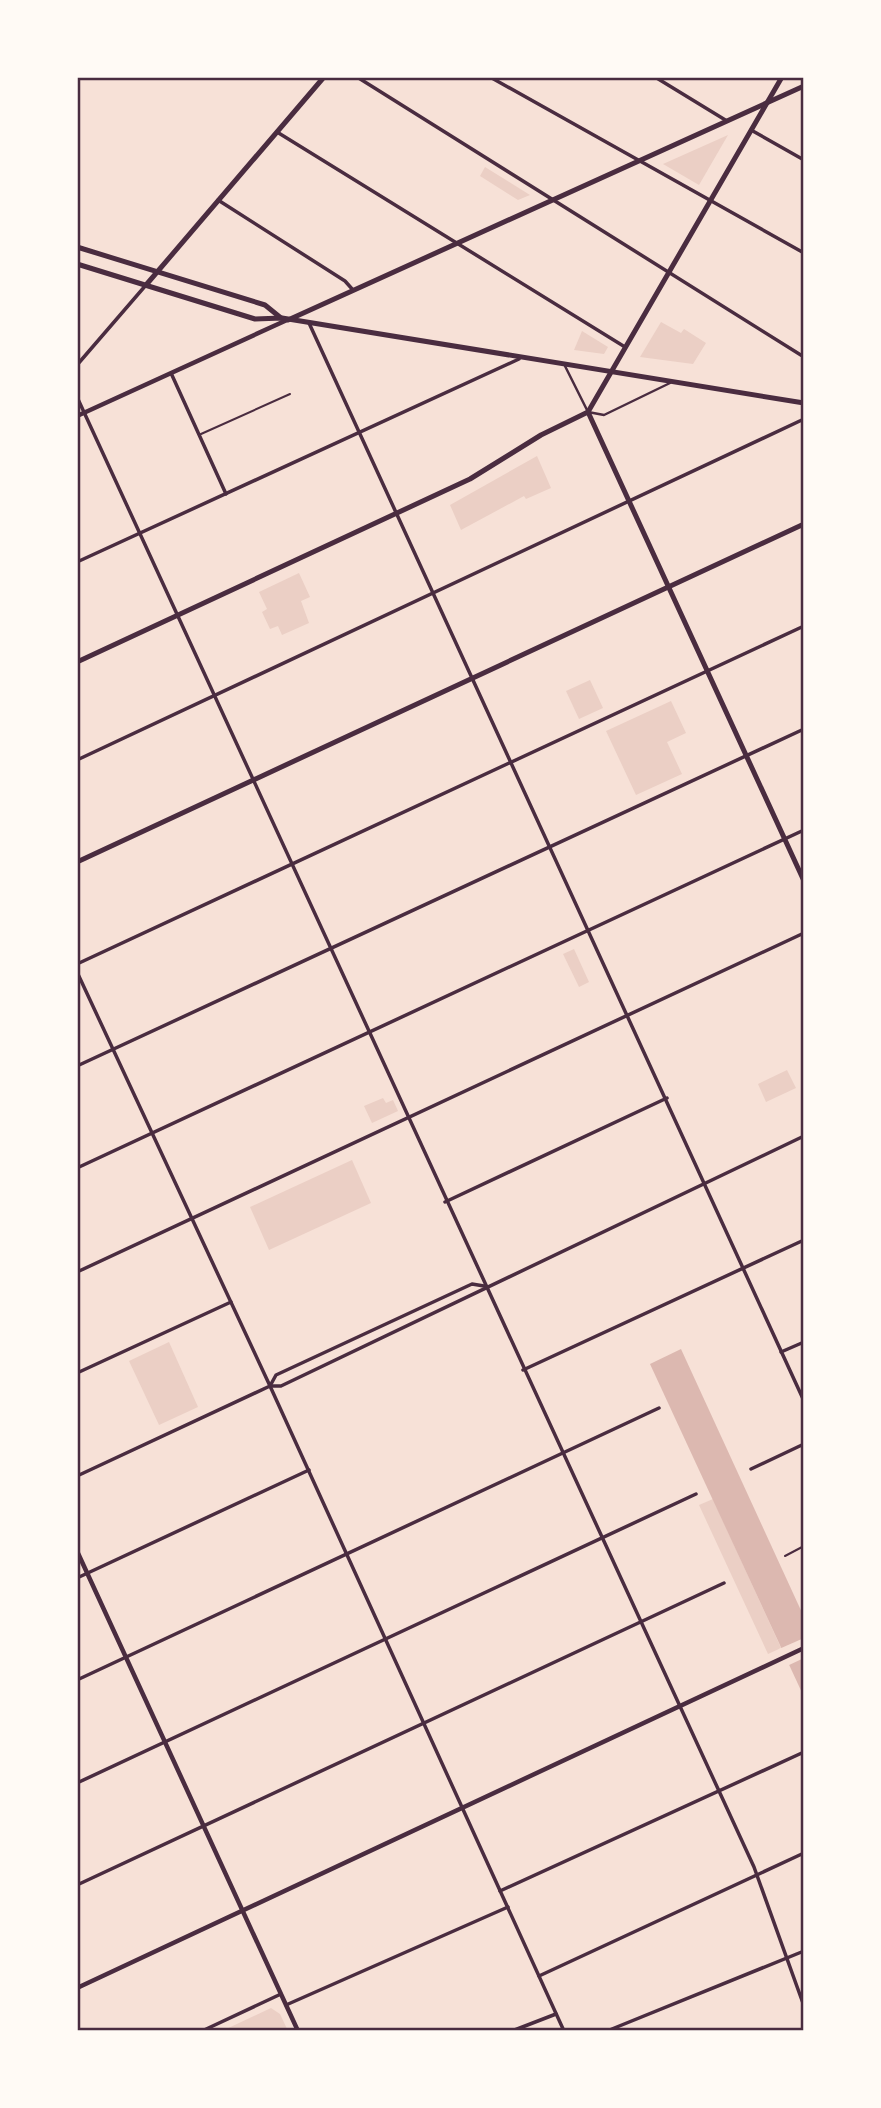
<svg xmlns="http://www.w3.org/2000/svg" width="881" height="2108" font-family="'Noto Serif',serif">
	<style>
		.green { fill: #ebcfc5 }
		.water { fill: #dcb8b0 }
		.pier { fill: #f7e1d7 }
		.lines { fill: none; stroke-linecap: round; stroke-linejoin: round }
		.service { stroke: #4a2c40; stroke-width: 2 }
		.pedestrian { stroke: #4a2c40; stroke-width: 2.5 }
		.minor { stroke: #4a2c40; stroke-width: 3.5 }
		.tertiary { stroke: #4a2c40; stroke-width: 4.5 }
		.secondary { stroke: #4a2c40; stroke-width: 5 }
		.primary { stroke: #4a2c40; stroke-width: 5 }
		.neatline { fill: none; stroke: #4a2c40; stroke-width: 2.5 }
	</style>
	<rect width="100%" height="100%" fill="#f7e1d7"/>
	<g class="green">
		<polygon points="728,135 699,185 663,164"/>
		<polygon points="485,167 530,195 518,200 480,176"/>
		<polygon points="661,322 681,333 684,329 706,343 693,364 640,357"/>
		<polygon points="582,331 608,347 604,354 574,350"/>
		<polygon points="537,456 551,488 526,499 524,496 461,530 450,505"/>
		<polygon points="299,573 310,597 301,601 309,623 282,635 278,626 270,629 262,612 267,609 259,592"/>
		<polygon points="590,680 603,708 579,719 566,691"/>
		<polygon points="671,701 686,733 667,742 682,774 636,795 606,731"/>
		<polygon points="574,949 589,982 579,987 563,954"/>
		<polygon points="787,1070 796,1088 766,1102 758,1084"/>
		<polygon points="383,1098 386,1103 393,1100 398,1111 372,1123 364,1106"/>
		<polygon points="352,1160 371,1203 269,1250 250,1207"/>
		<polygon points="169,1342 198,1407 159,1425 129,1361"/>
		<polygon points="713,1499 781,1648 768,1654 699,1505"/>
		<polygon points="271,2008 280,2014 288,2031 222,2031"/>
	</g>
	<polygon class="water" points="681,1349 804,1617 804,1697 650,1364"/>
	<polygon class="pier" points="804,1638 804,1658 787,1666 779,1649"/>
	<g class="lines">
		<g class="service">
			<polyline points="201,434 290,394"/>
			<polyline points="785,1556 804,1546"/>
		</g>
		<polyline class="pedestrian" points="565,366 588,412 604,415 670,383"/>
		<g class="minor">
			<polyline points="357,77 804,357"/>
			<polyline points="490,77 804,253"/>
			<polyline points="655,77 727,121"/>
			<polyline points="751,130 804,160"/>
			<polyline points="277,132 625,347"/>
			<polyline points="218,200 345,281 353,290"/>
			<polyline points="309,323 804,1401"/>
			<polyline points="77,365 146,285"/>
			<polyline points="171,373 226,494"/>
			<polyline points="77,397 754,1867 804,2006"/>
			<polyline points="77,562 519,359"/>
			<polyline points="77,760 804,419"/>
			<polyline points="77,964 804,626"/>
			<polyline points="77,972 270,1386 564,2031"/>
			<polyline points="77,1066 804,729"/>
			<polyline points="77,1168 804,830"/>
			<polyline points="445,1202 667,1098"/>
			<polyline points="77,1272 804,933"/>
			<polyline points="781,1352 804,1342"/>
			<polyline points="523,1370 804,1240"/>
			<polyline points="77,1373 231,1302"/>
			<polyline points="270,1386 276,1375 472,1284 484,1286"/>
			<polyline points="751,1469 804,1444"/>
			<polyline points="77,1476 270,1386 281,1386 804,1136"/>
			<polyline points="77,1578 309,1470"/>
			<polyline points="77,1680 659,1408"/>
			<polyline points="77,1783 696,1494"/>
			<polyline points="77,1885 724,1583"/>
			<polyline points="500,1891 804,1752"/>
			<polyline points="539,1976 804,1853"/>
			<polyline points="286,2005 508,1907"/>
			<polyline points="202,2031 281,1994"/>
			<polyline points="512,2031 556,2014"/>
			<polyline points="607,2031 804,1951"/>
		</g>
		<g class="tertiary">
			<polyline points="77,416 287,320"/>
			<polyline points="77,1551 298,2031"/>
			<polyline points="77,1988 804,1648"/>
		</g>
		<g class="secondary">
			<polyline points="146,285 324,77"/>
			<polyline points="288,320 804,86"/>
			<polyline points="588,412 804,881"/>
			<polyline points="588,412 782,77"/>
			<polyline points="77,662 470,479 541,435 588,412"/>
		</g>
		<g class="primary">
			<polyline points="77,247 265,305 281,318"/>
			<polyline points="77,264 255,319 282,318 804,403"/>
			<polyline points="77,862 804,524"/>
		</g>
	</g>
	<rect width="881" height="2108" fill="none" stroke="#fffaf5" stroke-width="158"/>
	<rect x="79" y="79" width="723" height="1950" class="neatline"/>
</svg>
